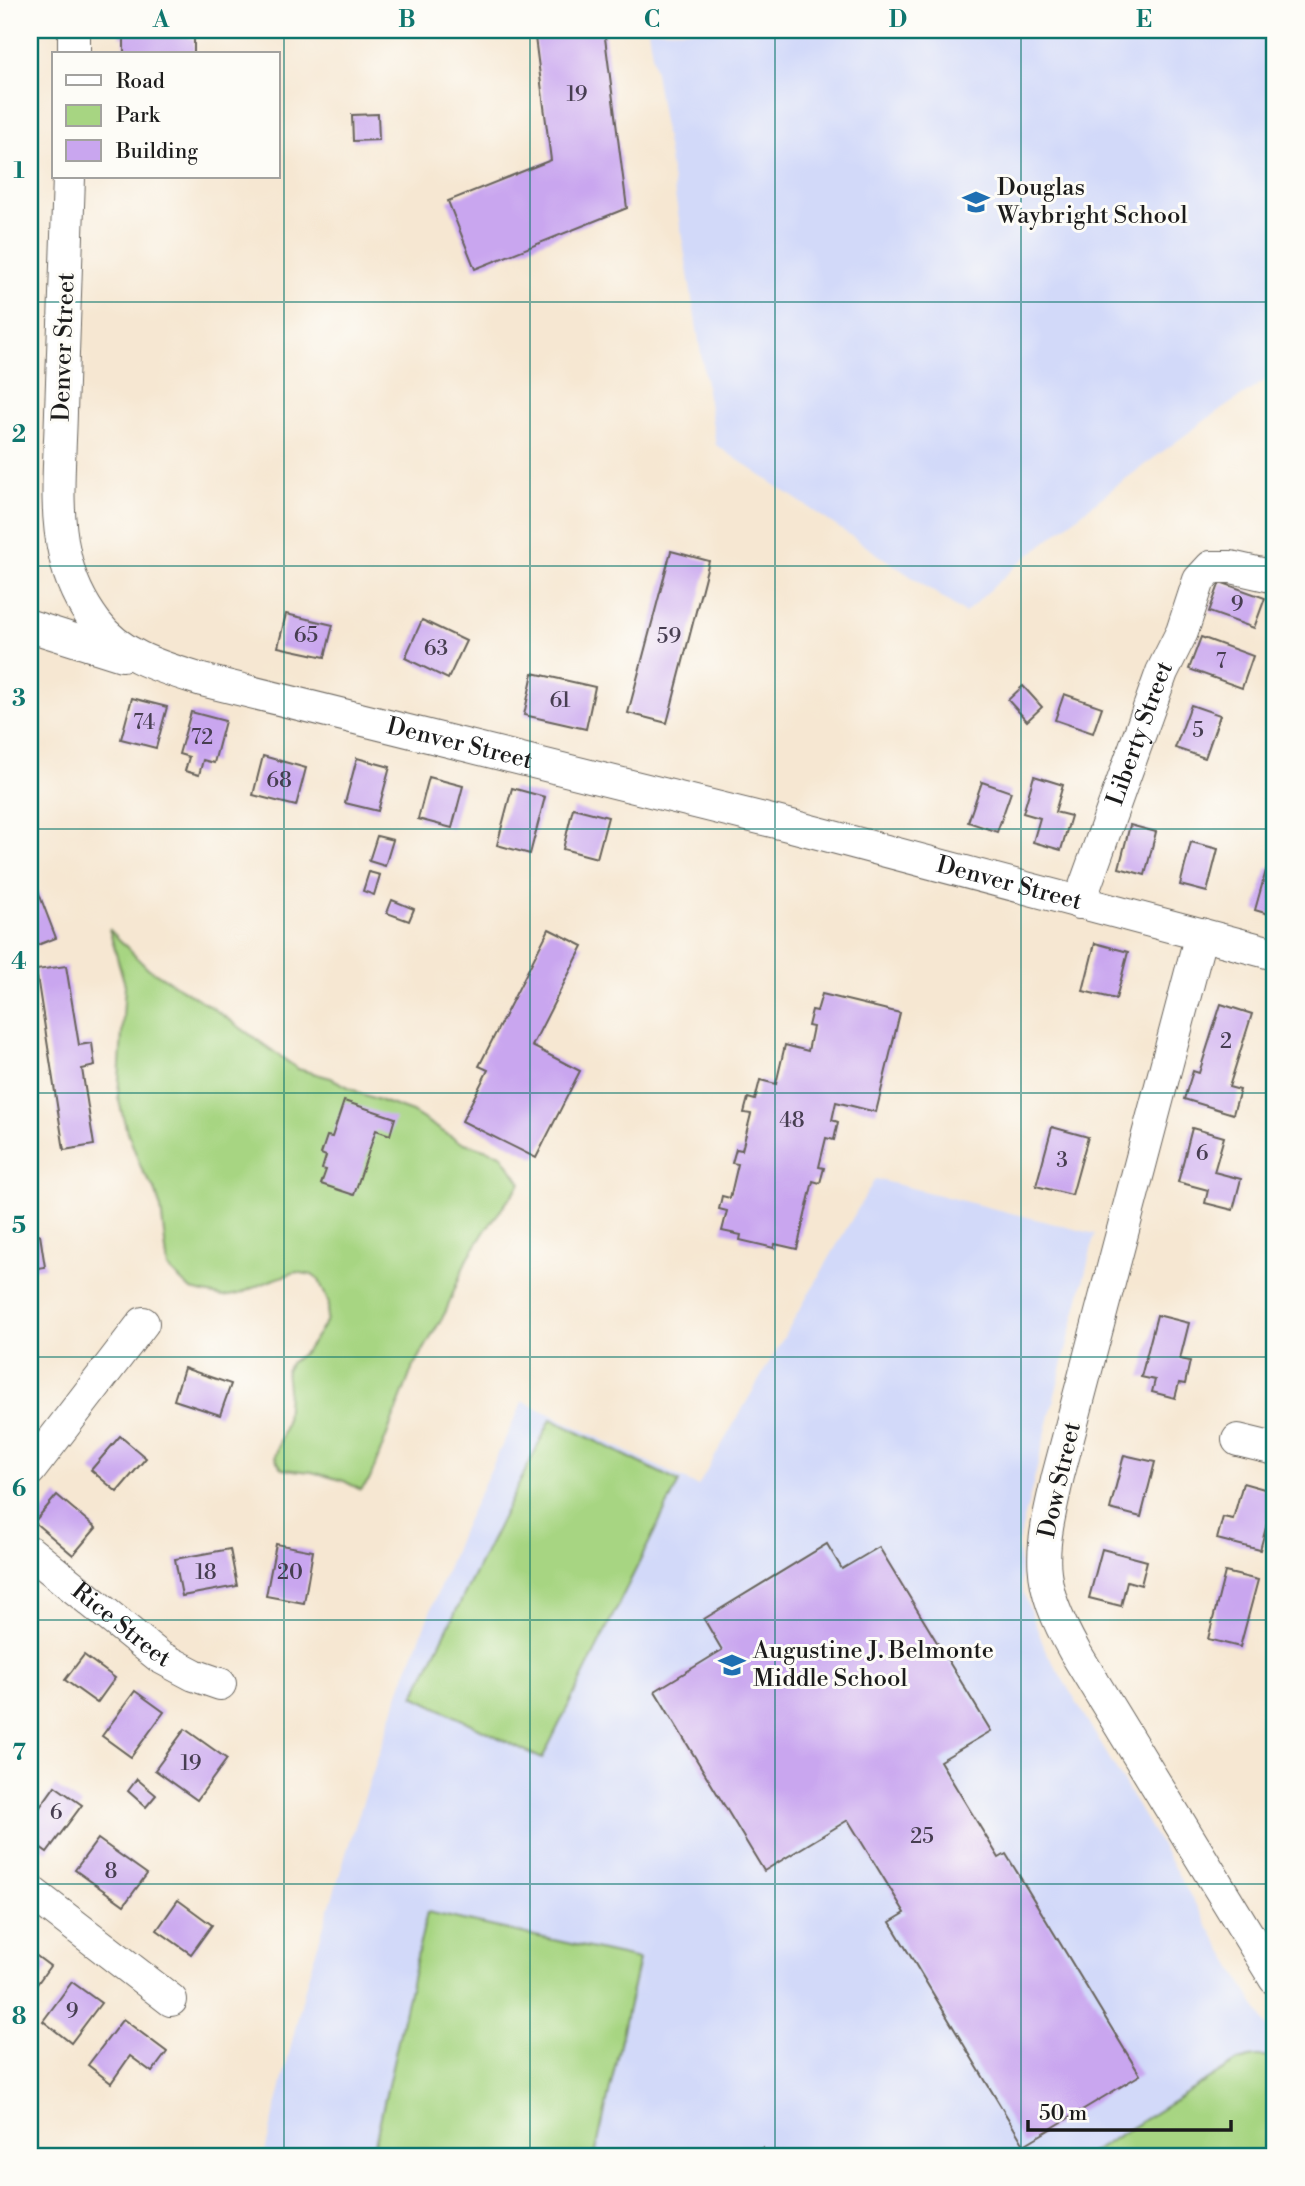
<svg xmlns="http://www.w3.org/2000/svg" width="1305" height="2186" font-family="'Libre Bodoni',serif">
	<style>
		.built { fill: #d2d9f9 }
		.green { fill: #a7d582; stroke: #62784f; stroke-width: 2 }
		.building { fill: #c9a6ef }
		.lines { fill: none; stroke-linecap: round; stroke-linejoin: round }
		.minor-casing { stroke: #68635c; stroke-width: 34 }
		.minor { stroke: #fff; stroke-width: 32 }
		.grid { fill: none; stroke: #0f766e; stroke-width: 2; stroke-opacity: 0.55 }
		.labels { text-anchor: middle; dominant-baseline: central; stroke-width: 6; stroke-linejoin: round; paint-order: stroke }
		.number-label { font-size: 21px; fill: #473e51 }
		.poi-label { font-size: 24px; fill: #1c1c1c; stroke: #fdfcf7; text-anchor: start }
		.street-label { font-size: 24px; fill: #1c1c1c; stroke: #fdfcf7 }
		.neatline { fill: none; stroke: #0f766e; stroke-width: 2.5 }
		.grid-label { font-size: 23px; text-anchor: middle; font-weight: bold; fill: #0f766e }
	</style>
	<rect width="100%" height="100%" fill="#fdfcf7"/>
	<filter id="ink" filterUnits="userSpaceOnUse"><feTurbulence type="fractalNoise" baseFrequency=".0143" numOctaves="2"/><feDisplacementMap in="SourceGraphic" scale="14" xChannelSelector="R" yChannelSelector="G"/><feConvolveMatrix kernelMatrix="1 2 1 2 8 2 1 2 1" color-interpolation-filters="sRGB"/></filter>
	<filter id="wash" filterUnits="userSpaceOnUse"><feTurbulence type="fractalNoise" baseFrequency=".00686" numOctaves="4" result="noise"/><feDisplacementMap in="SourceGraphic" scale="28" xChannelSelector="R" yChannelSelector="G"/><feGaussianBlur stdDeviation="1.57" result="paint"/><feColorMatrix in="noise" values="0 0 0 0 0 0 0 0 0 0 0 0 0 0 0 0 0 1.4 0 .05"/><feComposite in="paint" operator="in"/></filter>
	<g filter="url(#wash)">
		<rect width="100%" height="100%" fill="#f6e7d2"/>
		<g class="built">
			<polygon points="648,30 1275,30 1275,374 1207,419 1116,486 1019,563 965,613 716,445"/>
			<polygon points="875,1179 1095,1234 1018,1544 1022,1589 1045,1649 1275,2039 1275,2156 264,2156 307,1980 348,1847 403,1681 463,1528 523,1401 698,1486"/>
		</g>
		<g class="green">
			<polygon points="109,929 146,967 210,1006 298,1069 331,1078 362,1094 412,1112 458,1141 501,1154 521,1183 485,1231 466,1261 446,1311 411,1372 370,1479 361,1490 344,1481 312,1472 282,1469 275,1457 286,1422 288,1389 286,1371 290,1363 306,1351 326,1322 329,1304 319,1280 312,1275 296,1272 272,1280 239,1294 223,1297 191,1290 168,1268 161,1209 155,1190 142,1170 126,1128 118,1097 125,985"/>
			<polygon points="551,1419 679,1482 542,1759 414,1696"/>
			<polygon points="427,1912 639,1959 595,2156 372,2156"/>
			<polygon points="1254,2057 1268,2057 1275,2061 1275,2156 1086,2156 1238,2061"/>
		</g>
		<g id="blocks">
			<g class="building">
				<polygon points="120,30 190,30 190,38 194,38 194,54 124,54 124,37 120,37"/>
				<polygon points="534,30 604,30 627,208 475,269 448,201 551,160"/>
				<polygon points="378,114 379,140 353,141 352,115"/>
				<polygon points="671,551 709,561 667,723 628,713"/>
				<polygon points="1220,582 1265,598 1254,628 1209,612"/>
				<polygon points="286,614 333,625 325,657 278,647"/>
				<polygon points="422,620 466,641 448,679 405,658"/>
				<polygon points="1201,637 1253,656 1242,688 1189,669"/>
				<polygon points="533,673 595,687 586,729 524,715"/>
				<polygon points="1023,686 1042,707 1027,721 1008,700"/>
				<polygon points="1064,694 1102,707 1093,733 1055,720"/>
				<polygon points="132,698 167,707 156,748 121,739"/>
				<polygon points="1191,705 1220,715 1205,758 1175,748"/>
				<polygon points="191,712 225,721 214,763 203,760 199,775 185,771 189,757 179,754"/>
				<polygon points="263,756 306,768 296,806 253,795"/>
				<polygon points="357,758 390,767 378,811 345,803"/>
				<polygon points="1034,776 1063,785 1055,812 1071,816 1061,850 1033,842 1040,818 1023,813"/>
				<polygon points="429,777 463,786 452,828 418,819"/>
				<polygon points="982,782 1011,792 997,832 968,822"/>
				<polygon points="512,788 545,797 530,854 497,845"/>
				<polygon points="573,808 608,817 597,858 563,849"/>
				<polygon points="1130,825 1156,832 1145,875 1119,868"/>
				<polygon points="377,836 393,840 385,866 369,861"/>
				<polygon points="1191,842 1218,849 1207,892 1180,885"/>
				<polygon points="1267,867 1275,870 1275,916 1255,910"/>
				<polygon points="30,870 56,938 30,948"/>
				<polygon points="369,872 380,875 374,895 363,891"/>
				<polygon points="392,900 414,909 409,921 387,913"/>
				<polygon points="549,929 583,946 532,1046 580,1071 536,1158 462,1121 488,1070 479,1066"/>
				<polygon points="1095,943 1128,952 1116,999 1083,991"/>
				<polygon points="66,966 79,1045 92,1043 95,1066 82,1069 94,1145 64,1150 36,970"/>
				<polygon points="822,994 900,1013 876,1112 836,1102 832,1120 838,1122 834,1140 826,1138 819,1167 824,1168 820,1183 813,1181 797,1249 775,1244 774,1248 740,1240 741,1235 722,1231 727,1211 719,1209 722,1196 730,1198 738,1164 732,1163 736,1149 742,1150 751,1114 744,1113 748,1098 755,1100 760,1080 776,1084 785,1045 808,1051 813,1027 808,1026 812,1010 817,1011"/>
				<polygon points="1221,1004 1252,1014 1229,1087 1240,1090 1233,1114 1184,1099 1193,1071 1199,1073"/>
				<polygon points="344,1101 395,1118 390,1135 376,1130 354,1195 321,1184 326,1170 322,1169 326,1156 321,1154 327,1136 332,1137"/>
				<polygon points="1052,1127 1088,1137 1072,1195 1036,1186"/>
				<polygon points="1192,1128 1224,1137 1214,1172 1241,1179 1233,1210 1205,1203 1208,1190 1178,1182"/>
				<polygon points="40,1235 45,1267 30,1269 30,1237"/>
				<polygon points="1157,1315 1189,1323 1180,1359 1190,1361 1185,1384 1179,1383 1175,1398 1152,1392 1155,1380 1141,1377"/>
				<polygon points="184,1368 231,1384 220,1415 174,1400"/>
				<polygon points="120,1436 146,1458 117,1492 91,1470"/>
				<polygon points="1124,1455 1155,1462 1141,1517 1110,1509"/>
				<polygon points="1243,1483 1275,1492 1275,1518 1269,1516 1260,1550 1217,1539 1223,1517 1233,1519"/>
				<polygon points="57,1495 96,1528 73,1555 34,1522"/>
				<polygon points="276,1544 313,1551 304,1603 266,1596"/>
				<polygon points="827,1544 842,1569 879,1547 991,1731 940,1761 999,1858 1006,1854 1140,2075 1024,2145 890,1922 905,1913 848,1820 764,1871 655,1691 722,1650 704,1619"/>
				<polygon points="230,1549 237,1586 182,1596 175,1559"/>
				<polygon points="1102,1549 1147,1561 1141,1585 1127,1581 1121,1606 1089,1598"/>
				<polygon points="1225,1572 1258,1580 1240,1647 1208,1639"/>
				<polygon points="84,1655 115,1678 97,1703 65,1680"/>
				<polygon points="135,1691 164,1712 131,1757 102,1736"/>
				<polygon points="185,1729 227,1759 197,1800 155,1770"/>
				<polygon points="137,1779 156,1795 146,1807 128,1791"/>
				<polygon points="55,1786 82,1805 47,1852 30,1840 30,1821"/>
				<polygon points="98,1839 147,1874 124,1905 75,1870"/>
				<polygon points="178,1900 212,1925 191,1954 157,1930"/>
				<polygon points="30,1951 50,1966 30,1994"/>
				<polygon points="72,1982 101,2003 71,2043 43,2021"/>
				<polygon points="123,2019 167,2052 152,2072 130,2056 111,2083 88,2065"/>
				<polygon points="745,2148 746,2153 763,2148 766,2156 722,2156"/>
			</g>
		</g>
	</g>
	<g filter="url(#ink)">
		<use href="#blocks" fill-opacity="0" stroke="#68635c" stroke-width="2"/>
		<g class="lines">
			<defs>
				<g id="minor">
					<polyline points="74,54 74,30"/>
					<path id="s1" d="M69 177C67 255 64 333 61 412 60 458 54 510 65 556 70 580 81 603 96 623 121 657 164 668 202 680L788 825 1275 954"/>
					<polyline points="30,626 122,655"/>
					<path id="s2" d="M1079 903 1162 672 1182 632 1199 580 1211 567H1231L1275 577"/>
					<path d="M1201 934 1058 1476C1040 1554 1034 1579 1075 1652L1275 1979"/>
					<polyline points="1238,1440 1275,1449"/>
					<polyline points="30,1470 143,1323"/>
					<path id="s3" d="M30 1552 160 1657 194 1675 220 1684"/>
					<polyline points="30,1891 171,2000"/>
				</g>
			</defs>
			<use href="#minor" class="minor-casing"/>
			<use href="#minor" class="minor"/>
		</g>
	</g>
	<path class="grid" d="M284 30V2156M530 30V2156M775 30V2156M1021 30V2156M30 302H1275M30 566H1275M30 829H1275M30 1093H1275M30 1357H1275M30 1620H1275M30 1884H1275"/>
	<defs>
		<symbol id="school-bare" viewBox="-9 -9 18 18"><path d="M0-5L7-2L0 1L-7-2ZM-4 1L0 2.5L4 1V4Q0 6-4 4Z" fill="#1f6fb2" stroke="#fdfcf7" stroke-width="2.5" paint-order="stroke"/></symbol>
	</defs>
	<g fill-rule="evenodd">
		<use href="#school-bare" x="957" y="183" width="38" height="38"/>
		<use href="#school-bare" x="713" y="1646" width="38" height="38"/>
	</g>
	<g class="labels">
		<g class="number-label">
			<text x="577" y="95">19</text>
			<text x="1237" y="605">9</text>
			<text x="306" y="636">65</text>
			<text x="669" y="637">59</text>
			<text x="436" y="649">63</text>
			<text x="1221" y="662">7</text>
			<text x="560" y="701">61</text>
			<text x="144" y="723">74</text>
			<text x="1198" y="731">5</text>
			<text x="202" y="738">72</text>
			<text x="279" y="781">68</text>
			<text x="1226" y="1042">2</text>
			<text x="792" y="1121">48</text>
			<text x="1202" y="1154">6</text>
			<text x="1062" y="1161">3</text>
			<text x="206" y="1573">18</text>
			<text x="290" y="1573">20</text>
			<text x="191" y="1764">19</text>
			<text x="56" y="1813">6</text>
			<text x="922" y="1837">25</text>
			<text x="111" y="1872">8</text>
			<text x="72" y="2012">9</text>
		</g>
		<g class="poi-label">
			<text x="997" y="188">Douglas<tspan x="997" dy="28">Waybright School</tspan></text>
			<text x="753" y="1651">Augustine J. Belmonte<tspan x="753" dy="28">Middle School</tspan></text>
		</g>
		<g class="street-label">
			<text transform="translate(64 347) rotate(-88)">Denver Street</text>
			<text stroke="none"><textPath href="#s2" startOffset="180">Liberty Street</textPath></text>
			<text stroke="none"><textPath href="#s1" startOffset="842">Denver Street</textPath></text>
			<text stroke="none"><textPath href="#s1" startOffset="1409">Denver Street</textPath></text>
			<text transform="translate(1060 1480) rotate(-77)">Dow Street</text>
			<text stroke="none"><textPath href="#s3" startOffset="117">Rice Street</textPath></text>
		</g>
	</g>
	<rect width="1305" height="2186" fill="none" stroke="#fdfcf7" stroke-width="77"/>
	<rect x="52" y="52" width="228" height="126" fill="#fdfcf7" stroke="#a3a29f" stroke-width="2"/>
	<rect x="66" y="75" width="35" height="10" fill="#ffffff" stroke="#a3a29f" stroke-width="2"/>
	<text x="116" y="88" font-size="21" fill="#1c1c1c">Road</text>
	<rect x="66" y="105" width="35" height="21" fill="#a7d582" stroke="#a3a29f" stroke-width="2"/>
	<text x="116" y="122" font-size="21" fill="#1c1c1c">Park</text>
	<rect x="66" y="140" width="35" height="21" fill="#c9a6ef" stroke="#a3a29f" stroke-width="2"/>
	<text x="116" y="158" font-size="21" fill="#1c1c1c">Building</text>
	<path d="M1028 2120v10h203v-10" fill="none" stroke="#1c1c1c" stroke-width="3.5"/>
	<text x="1039" y="2120" font-size="21" fill="#1c1c1c" stroke="#fdfcf7" stroke-width="5" paint-order="stroke">50 m</text>
	<rect x="38" y="38" width="1228" height="2110" class="neatline"/>
	<g class="grid-label">
		<text x="161" y="27">A</text>
		<text x="407" y="27">B</text>
		<text x="652" y="27">C</text>
		<text x="898" y="27">D</text>
		<text x="1144" y="27">E</text>
		<text x="19" y="178">1</text>
		<text x="19" y="442">2</text>
		<text x="19" y="706">3</text>
		<text x="19" y="969">4</text>
		<text x="19" y="1233">5</text>
		<text x="19" y="1496">6</text>
		<text x="19" y="1760">7</text>
		<text x="19" y="2024">8</text>
	</g>
</svg>
